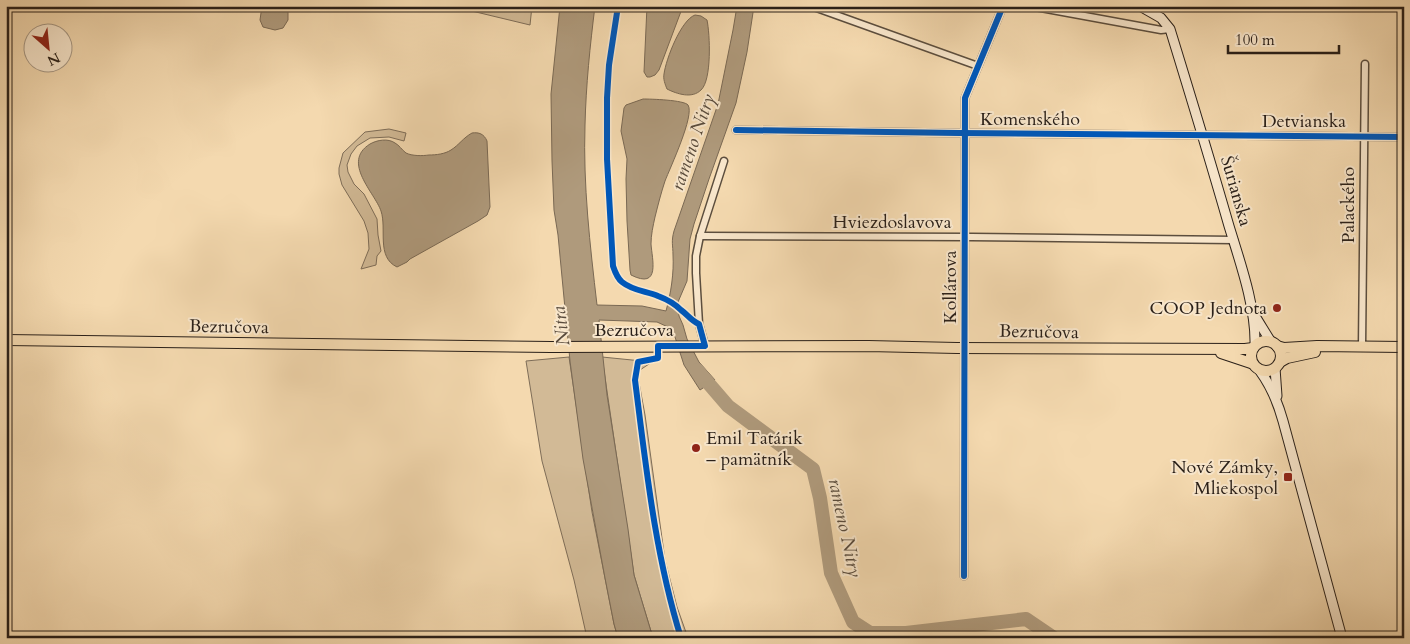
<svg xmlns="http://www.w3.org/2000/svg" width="1410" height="644" font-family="Cardo,serif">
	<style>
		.green { fill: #d2ba96; stroke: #7e6d58 }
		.water { fill: #af9a7c; stroke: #7a6954 }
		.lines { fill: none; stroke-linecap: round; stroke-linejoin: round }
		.river { stroke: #af9a7c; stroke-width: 14 }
		.street-casing { stroke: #5c4e3e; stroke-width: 9 }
		.secondary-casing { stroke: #2a2019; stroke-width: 11 }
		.primary-casing { stroke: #2a2019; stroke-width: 12 }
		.street { stroke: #f8e6cb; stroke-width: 6 }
		.secondary { stroke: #f8e6cb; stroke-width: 9 }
		.primary { stroke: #f4d9af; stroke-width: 10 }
		.cycleway-casing { stroke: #f8e6cb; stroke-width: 9 }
		.cycleway { stroke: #0057b8; stroke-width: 6 }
		.poi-dot { fill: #8f2418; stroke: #f8e6cb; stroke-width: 2 }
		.labels { text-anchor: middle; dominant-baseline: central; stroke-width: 4; stroke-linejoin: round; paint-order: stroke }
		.street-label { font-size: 18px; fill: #2a2019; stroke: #f8e6cb }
		.poi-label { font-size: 18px; fill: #2a2019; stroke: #f8e6cb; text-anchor: end }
		.water-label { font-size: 19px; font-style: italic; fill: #594b3c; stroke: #f8e6cb }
	</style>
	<rect width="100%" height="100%" fill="#f4d9af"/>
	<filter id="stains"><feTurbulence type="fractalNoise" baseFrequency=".004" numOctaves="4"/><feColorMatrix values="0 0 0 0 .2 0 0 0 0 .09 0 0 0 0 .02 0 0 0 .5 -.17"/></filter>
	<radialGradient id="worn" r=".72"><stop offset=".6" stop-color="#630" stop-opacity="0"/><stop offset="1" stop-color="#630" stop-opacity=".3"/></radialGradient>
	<g class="green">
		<polygon points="451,6 532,6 530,25"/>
		<polygon points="389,129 406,133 404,141 389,137 370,138 357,146 351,154 347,165 348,172 354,184 364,194 377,219 378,235 381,251 377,256 376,265 361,269 369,249 368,233 364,221 342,185 339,174 339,168 343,153 365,132"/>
		<polygon points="569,357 592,512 614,624 618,638 587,638 574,580 542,461 526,361"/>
		<polygon points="602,357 652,362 637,372 645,415 665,560 677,607 688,638 653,638 634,575"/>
	</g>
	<g class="water">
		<polygon points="262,6 288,6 288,20 283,28 275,30 263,27 260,20"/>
		<path d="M560 6H595C590 46 586 85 585 125 583 185 590 245 597 305L642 306 666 311C671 293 674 273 673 255 673 245 671 242 674 231L718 104 733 30 737 6H754L747 52 736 103 709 179 694 224 690 239 687 281 678 302 679 316 683 325 687 339 699 362 715 380 700 390 684 365 675 337 668 327 657 322 599 320 607 395 628 529 634 575 653 638H618L614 624 605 578 583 459 570 361 558 235 554 210 552 161 551 94Z"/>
		<polygon points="647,6 683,6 659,70 655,75 650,77 647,77 644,72"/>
		<path d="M695 15 701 16 707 20C710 34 712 80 701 90 692 99 677 94 667 89 665 84 663 79 664 74 666 59 681 20 695 15Z"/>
		<path d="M643 99C651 99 684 100 688 105 695 115 670 168 665 181 661 193 658 205 655 217 653 226 651 235 651 244 652 259 661 290 631 275L630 270 627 221 626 179 627 159 621 131 624 108 626 105Z"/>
		<path d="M472 133C479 132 484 134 487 141L490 207 487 215 478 221 410 259 407 262 397 267C376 257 387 229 381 211 375 193 341 162 370 144 377 140 388 138 395 143 399 145 402 150 406 153 412 156 422 156 429 155 436 155 445 154 451 150 459 145 463 138 472 133Z"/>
	</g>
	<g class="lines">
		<polyline class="river" points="697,370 728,406 813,469 820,498 831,573 853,622 870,633 906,633 1026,619 1054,638"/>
		<defs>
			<g id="street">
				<polyline points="811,6 978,66"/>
				<polyline points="1030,6 1161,30 1170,29"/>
				<polyline points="736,130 959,133 1404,137"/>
				<polyline points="700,236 971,237 1234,240"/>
				<polyline points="704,342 699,324 696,273 696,256 700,236 724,161"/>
				<polyline points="1362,347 1365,64"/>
				<polyline points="964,576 965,98 1003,6"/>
			</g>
			<g id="secondary">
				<path d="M1140 6 1161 18 1170 29C1190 94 1210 160 1229 226 1240 262 1256 307 1255 345"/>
				<polyline points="1255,316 1271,342"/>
				<polyline points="1275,368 1277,396"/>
				<path d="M1260 371C1271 386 1278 403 1283 421L1342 638"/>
			</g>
			<g id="primary">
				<polyline points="6,340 551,347 868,346 957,348 1245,349 1253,348"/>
				<circle cx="1266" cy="356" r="15"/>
				<polyline points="1277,346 1284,348 1317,346 1404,347"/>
				<polyline points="1221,353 1251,363"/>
				<polyline points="1280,362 1287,358 1315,352"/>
			</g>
		</defs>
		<use href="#street" class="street-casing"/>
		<use href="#secondary" class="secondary-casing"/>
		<use href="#primary" class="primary-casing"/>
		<use href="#street" class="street"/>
		<use href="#secondary" class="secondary"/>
		<use href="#primary" class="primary"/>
		<defs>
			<g id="cycleway">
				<path d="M618 6 609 65 607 98V159L613 266C615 272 617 278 622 282 633 291 646 291 658 296 666 299 675 304 681 310 688 315 691 321 699 324L705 346H658V358L638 362 635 380C646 467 655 554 681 638"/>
				<polyline points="736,130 959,133 1404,137"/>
				<polyline points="964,576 965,98 1003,6"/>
			</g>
		</defs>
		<use href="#cycleway" class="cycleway-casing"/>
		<use href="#cycleway" class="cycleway"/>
	</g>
	<g class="poi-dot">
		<circle cx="1277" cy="308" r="5"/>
		<circle cx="696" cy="448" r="5"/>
		<rect x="1283" y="472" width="10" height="10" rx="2.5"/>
	</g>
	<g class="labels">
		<g class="street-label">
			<text x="1030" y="119">Komenského</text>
			<text x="1304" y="121">Detvianska</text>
			<text transform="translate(1236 191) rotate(74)">Šurianska</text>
			<text transform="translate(1348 205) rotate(-90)">Palackého</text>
			<text x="892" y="222">Hviezdoslavova</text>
			<text transform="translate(950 287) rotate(-90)">Kollárova</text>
			<text transform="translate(229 327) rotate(1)">Bezručova</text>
			<text x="634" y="330">Bezručova</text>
			<text transform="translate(1039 332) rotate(1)">Bezručova</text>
		</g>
		<g class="poi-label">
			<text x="1267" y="308">COOP Jednota</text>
			<text x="706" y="438" text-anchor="start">Emil Tatárik<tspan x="706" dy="21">– pamätník</tspan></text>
			<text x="1278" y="467">Nové Zámky,<tspan x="1278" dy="21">Mliekospol</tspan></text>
		</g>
		<g class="water-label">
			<text transform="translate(693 142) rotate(-71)">rameno Nitry</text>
			<text transform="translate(561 326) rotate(-97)">Nitra</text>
			<text transform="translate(845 528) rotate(78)">rameno Nitry</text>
		</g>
	</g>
	<rect width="1410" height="644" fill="none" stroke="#f4d9af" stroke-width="25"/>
	<rect x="8" y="8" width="1395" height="629" fill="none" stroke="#2a2019" stroke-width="2.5"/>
	<rect x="12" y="12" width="1385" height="619" fill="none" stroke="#2a2019"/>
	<g transform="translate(48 48) rotate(153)"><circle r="24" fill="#f8e6cb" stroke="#a69784"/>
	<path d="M0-4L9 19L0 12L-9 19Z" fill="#8f2418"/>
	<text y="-8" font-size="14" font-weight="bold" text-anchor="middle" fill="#2a2019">N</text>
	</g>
	<path d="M1228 45v8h111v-8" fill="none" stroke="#2a2019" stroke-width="2.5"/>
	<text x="1235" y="45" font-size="15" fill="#2a2019" stroke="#f8e6cb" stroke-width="4" paint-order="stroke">100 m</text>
	<rect width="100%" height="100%" filter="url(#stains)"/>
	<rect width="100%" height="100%" fill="url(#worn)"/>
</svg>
